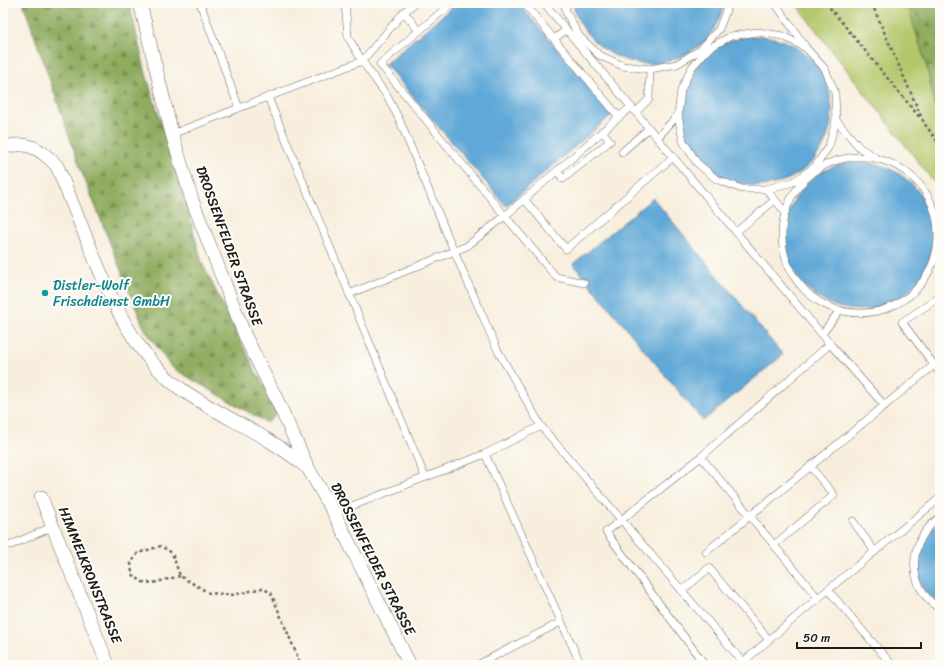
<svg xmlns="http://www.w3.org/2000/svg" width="943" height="668" font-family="Sriracha,sans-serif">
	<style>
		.green { fill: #b4c76b; stroke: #687244 }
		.forest { fill: url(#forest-firs); stroke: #56643e }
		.water { fill: #60a8d7; stroke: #3e627a }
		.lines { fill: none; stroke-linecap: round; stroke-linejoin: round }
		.service-casing { stroke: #696660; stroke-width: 8 }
		.minor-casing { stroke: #696660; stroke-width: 14 }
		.path { stroke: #696660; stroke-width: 2.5; stroke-dasharray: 3 3; stroke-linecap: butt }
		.service { stroke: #fff; stroke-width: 7 }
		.minor { stroke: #fff; stroke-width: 13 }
		.culture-dot { fill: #0f9aa8; stroke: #fdfcf7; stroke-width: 1.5 }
		.labels { text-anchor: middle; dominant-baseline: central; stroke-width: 4; stroke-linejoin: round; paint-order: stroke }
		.street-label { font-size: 14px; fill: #1c1c1c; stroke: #fdfcf7 }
		.culture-label { font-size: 14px; fill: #0d838f; stroke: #fdfcf7; text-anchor: start }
	</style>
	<defs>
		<pattern id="forest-firs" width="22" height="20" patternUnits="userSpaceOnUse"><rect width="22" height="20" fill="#8fac5f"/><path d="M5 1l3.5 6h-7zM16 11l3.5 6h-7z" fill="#748b4e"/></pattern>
	</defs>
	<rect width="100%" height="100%" fill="#fdfcf7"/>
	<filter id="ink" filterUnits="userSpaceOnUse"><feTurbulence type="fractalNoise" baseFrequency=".025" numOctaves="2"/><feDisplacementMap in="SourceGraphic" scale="8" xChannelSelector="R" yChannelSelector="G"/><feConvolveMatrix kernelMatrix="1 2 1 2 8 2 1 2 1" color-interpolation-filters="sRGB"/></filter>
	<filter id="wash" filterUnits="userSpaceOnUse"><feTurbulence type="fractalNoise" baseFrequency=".012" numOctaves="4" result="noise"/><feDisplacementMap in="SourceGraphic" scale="16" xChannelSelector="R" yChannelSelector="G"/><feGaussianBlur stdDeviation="0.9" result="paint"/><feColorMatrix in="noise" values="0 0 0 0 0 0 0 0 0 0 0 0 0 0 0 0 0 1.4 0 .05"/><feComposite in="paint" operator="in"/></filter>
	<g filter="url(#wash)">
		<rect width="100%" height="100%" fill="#f8eedd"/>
		<polygon class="green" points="795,3 907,3 926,64 936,110 940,116 940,190"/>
		<g class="forest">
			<polygon points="23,3 129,3 146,74 186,204 202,263 255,370 275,403 276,415 267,423 171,367 144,328 81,170"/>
			<polygon points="907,3 940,3 940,116 936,110 926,64"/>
		</g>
		<g class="water">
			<polygon points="457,3 518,3 613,114 506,206 385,64"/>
			<path d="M573 3H725C719 19 713 36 699 46 685 56 667 64 651 64 616 65 579 38 573 3Z"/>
			<circle cx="757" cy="111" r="75"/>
			<circle cx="859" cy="236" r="74"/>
			<polygon points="653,198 783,355 703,421 573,264"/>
			<path d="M940 521V606C936 602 932 599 928 595 913 579 914 554 926 537 930 531 934 525 940 521Z"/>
		</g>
	</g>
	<g filter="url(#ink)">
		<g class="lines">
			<defs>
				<g id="service">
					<polyline points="200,3 239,108 362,61 404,12 415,3"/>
					<polyline points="345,3 348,37 362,61 387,96 399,119 454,251 498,351 541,426 485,454"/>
					<polyline points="452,3 380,64 505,216 619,117 524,3"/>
					<polyline points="544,3 830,344 701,457 818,598"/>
					<polyline points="565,3 566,12 579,36 599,55 623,66 650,69 677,64 700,50 719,29 729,3"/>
					<polyline points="775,3 805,46"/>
					<polyline points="404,12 419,31"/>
					<polyline points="554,39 566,30"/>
					<polyline points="700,50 709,48 731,36 758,32 783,36 806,48 825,69 835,93 836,120 829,146 815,167 793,182 766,189 742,189 716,179 697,163 683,141 678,115 681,90 692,67 709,48"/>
					<polyline points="268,97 425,477"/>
					<polyline points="636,112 649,99 650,69"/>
					<polyline points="619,117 631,107"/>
					<polyline points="836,120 859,147 876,158"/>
					<polyline points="172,134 239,108"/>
					<polyline points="657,138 678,115"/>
					<polyline points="622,152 649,128"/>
					<circle cx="860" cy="235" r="78"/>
					<polyline points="557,171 563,179 610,141 602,131"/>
					<polyline points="766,189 785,212"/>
					<polyline points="524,199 566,249 673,157"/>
					<polyline points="736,232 775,200"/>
					<polyline points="349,294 467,246 505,216 556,277 584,283"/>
					<polyline points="940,297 902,322 940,373"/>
					<polyline points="822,334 840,310"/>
					<polyline points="830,344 885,406"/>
					<polyline points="541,426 743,662 818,598 940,498"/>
					<polyline points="701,457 606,532 705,665"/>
					<polyline points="334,513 485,454 581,665"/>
					<path d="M940 517C907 541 905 586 940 609"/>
					<polyline points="853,521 875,552"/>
					<polyline points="11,545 54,526"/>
					<polyline points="774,545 834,495 810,466"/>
					<polyline points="706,552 934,365"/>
					<polyline points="828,590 892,665"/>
					<polyline points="682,591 709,568 769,640"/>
					<polyline points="479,665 479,664 561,622"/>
				</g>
				<g id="minor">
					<polyline points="140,3 172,134 192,200 246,338 276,398 308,468 334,513 410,665"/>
					<path d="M3 148C26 139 41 149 57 166 68 193 79 220 90 247 111 299 134 355 181 389 221 417 267 434 305 466"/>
					<polyline points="41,497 108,665"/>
				</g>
			</defs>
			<use href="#service" class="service-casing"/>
			<use href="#minor" class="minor-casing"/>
			<g class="path">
				<polyline points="826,3 921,119"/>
				<polyline points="873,3 875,11 924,123 940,145"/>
				<polyline points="180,576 153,583 142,582 132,574 131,563 138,553 161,546 172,553 180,576 209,593 234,595 262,588 271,593 301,665"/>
			</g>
			<use href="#service" class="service"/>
			<use href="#minor" class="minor"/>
		</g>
	</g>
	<circle class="culture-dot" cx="45" cy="293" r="4"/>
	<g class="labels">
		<g class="street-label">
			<text transform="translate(229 246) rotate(70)">DROSSENFELDER STRASSE</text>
			<text transform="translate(373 559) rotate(63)">DROSSENFELDER STRASSE</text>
			<text transform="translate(90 575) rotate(68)">HIMMELKRONSTRASSE</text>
		</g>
		<g class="culture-label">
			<text x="53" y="285">Distler-Wolf<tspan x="53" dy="16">Frischdienst GmbH</tspan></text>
		</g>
	</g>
	<rect width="943" height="668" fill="none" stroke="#fdfcf7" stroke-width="16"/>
	<path d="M797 642v6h124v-6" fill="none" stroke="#1c1c1c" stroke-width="2"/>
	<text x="803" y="642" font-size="12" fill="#1c1c1c" stroke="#fdfcf7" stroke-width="3" paint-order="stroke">50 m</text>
</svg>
